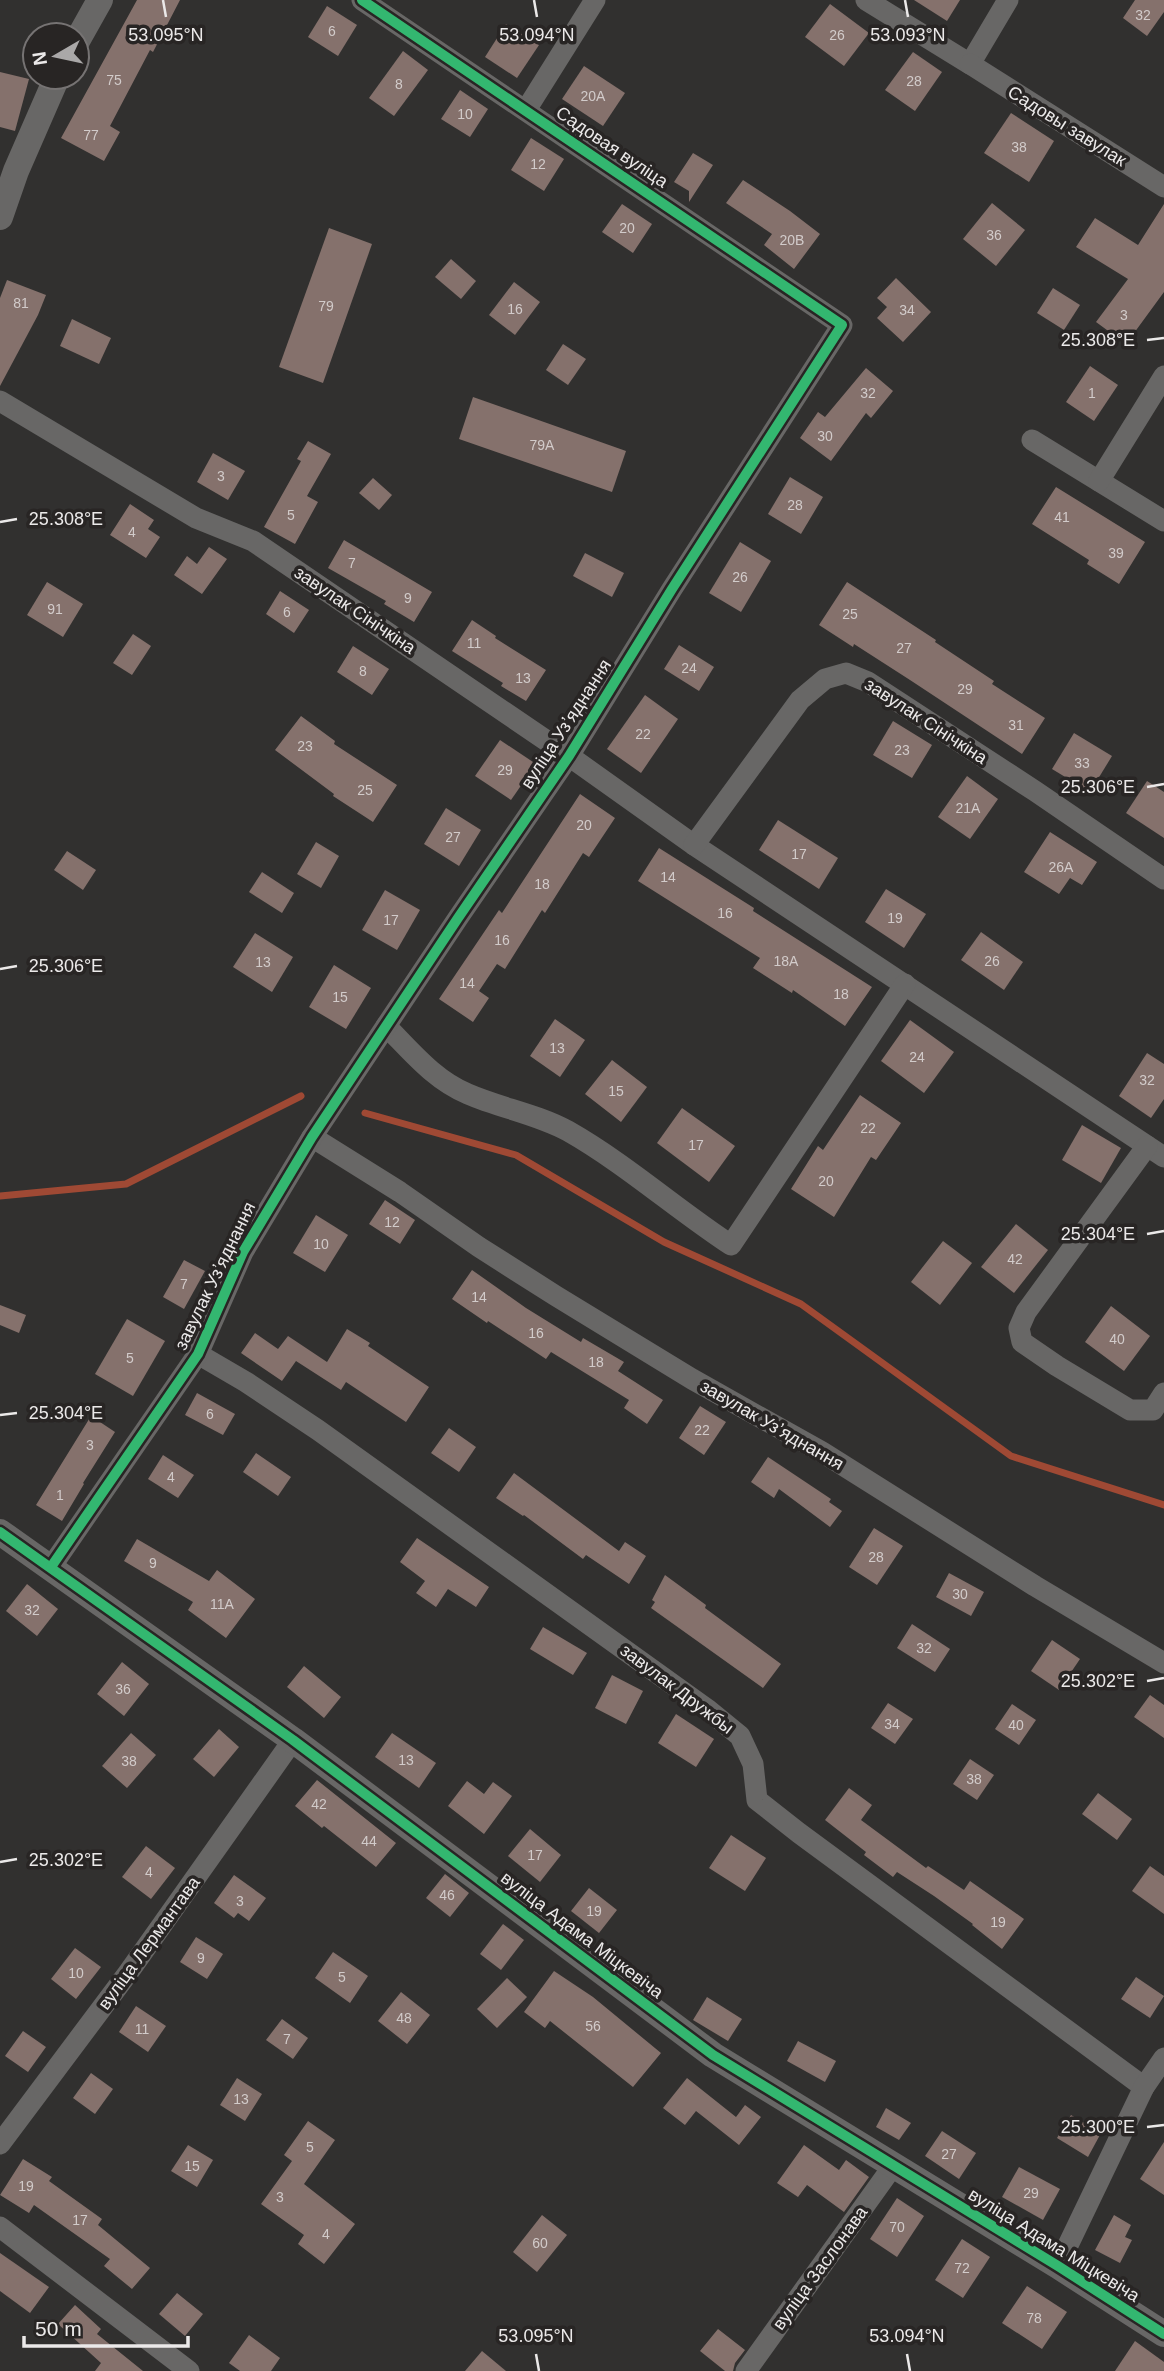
<svg xmlns="http://www.w3.org/2000/svg" width="1164" height="2371" font-family="Arial,sans-serif">
	<style>
		.lines { fill: none; stroke-linecap: round; stroke-linejoin: round }
		.stream { stroke: #9f4934; stroke-width: 7 }
		.building { fill: #85716c }
		.minor { stroke: #686766; stroke-width: 21 }
		.tertiary { stroke: #686766; stroke-width: 26 }
		.cycleway-casing { stroke: #282524; stroke-width: 15 }
		.cycleway { stroke: #33b770; stroke-width: 10 }
		.ticks { fill: none; stroke: #ebe9e9; stroke-width: 2.5 }
		.labels { text-anchor: middle; dominant-baseline: central; stroke-width: 7; stroke-linejoin: round; paint-order: stroke }
		.number-label { font-size: 14px; fill: #d2cbca }
		.street-label { font-size: 18px; fill: #ebe9e9; stroke: #282524 }
		.ticks-label { font-size: 18px; text-anchor: middle; fill: #ebe9e9; stroke: #282524; stroke-width: 7; stroke-linejoin: round; paint-order: stroke }
	</style>
	<rect width="100%" height="100%" fill="#31302f"/>
	<g class="lines">
		<g class="stream">
			<polyline points="365,1113 516,1155 664,1242 801,1304 1011,1456 1164,1505"/>
			<polyline points="0,1196 126,1184 301,1096"/>
		</g>
	</g>
	<g class="building">
		<polygon points="137,0 180,0 153,52 150,50 110,126 120,132 104,161 61,138"/>
		<polygon points="914,0 960,0 947,21"/>
		<polygon points="1135,0 1164,0 1164,12 1147,36 1123,18"/>
		<polygon points="830,4 869,33 844,66 805,37"/>
		<polygon points="327,6 357,25 338,56 308,37"/>
		<polygon points="506,24 539,45 517,78 485,57"/>
		<polygon points="403,51 428,70 394,116 369,98"/>
		<polygon points="913,52 942,72 915,111 885,90"/>
		<polygon points="584,66 625,93 603,126 562,99"/>
		<polygon points="0,72 29,79 15,131 0,127"/>
		<polygon points="460,90 488,109 470,137 441,119"/>
		<polygon points="1011,113 1054,141 1029,182 984,153"/>
		<polygon points="531,138 564,159 544,191 511,170"/>
		<polygon points="693,153 713,165 689,202 689,191 674,182"/>
		<polygon points="743,180 790,211 820,234 794,269 764,245 772,234 726,203"/>
		<polygon points="992,203 1025,230 996,266 963,239"/>
		<polygon points="622,204 652,224 633,253 602,232"/>
		<polygon points="1164,204 1164,292 1126,344 1096,322 1128,279 1076,247 1095,218 1138,245"/>
		<polygon points="329,228 372,244 323,383 279,367"/>
		<polygon points="451,259 476,281 461,299 435,277"/>
		<polygon points="896,278 931,312 903,342 877,318 887,307 877,298"/>
		<polygon points="7,280 46,295 38,315 0,386 0,298"/>
		<polygon points="514,282 540,302 515,335 489,315"/>
		<polygon points="1053,288 1080,305 1064,330 1037,313"/>
		<polygon points="72,319 111,338 99,364 60,346"/>
		<polygon points="563,344 586,359 568,385 546,370"/>
		<polygon points="1090,366 1118,385 1094,421 1066,402"/>
		<polygon points="866,368 893,391 871,418 866,413 831,461 800,438 818,412 825,417"/>
		<polygon points="473,397 626,451 612,492 459,439"/>
		<polygon points="308,441 331,454 307,496 318,502 295,544 264,527 301,461 297,459"/>
		<polygon points="213,453 245,471 228,500 197,482"/>
		<polygon points="790,477 823,497 801,534 768,514"/>
		<polygon points="373,478 392,495 379,510 359,493"/>
		<polygon points="1056,487 1145,542 1119,584 1087,564 1089,560 1032,524"/>
		<polygon points="130,504 154,520 148,529 160,537 146,558 110,535"/>
		<polygon points="344,540 432,592 414,622 384,604 386,601 328,568"/>
		<polygon points="740,542 771,561 741,612 709,593"/>
		<polygon points="209,547 227,559 202,594 174,575 187,556 197,564"/>
		<polygon points="585,553 624,573 612,597 573,576"/>
		<polygon points="47,582 83,604 63,637 27,615"/>
		<polygon points="847,582 936,640 935,642 994,681 992,684 1045,718 1022,754 910,680 854,644 853,647 819,625"/>
		<polygon points="280,591 309,610 294,633 266,614"/>
		<polygon points="472,620 496,636 495,638 546,670 526,701 501,686 503,683 452,651"/>
		<polygon points="133,634 151,646 132,675 113,663"/>
		<polygon points="679,645 714,667 699,691 664,669"/>
		<polygon points="353,646 389,669 372,695 337,672"/>
		<polygon points="645,695 678,719 641,773 607,749"/>
		<polygon points="301,716 335,741 334,744 397,785 373,822 333,796 334,794 275,750"/>
		<polygon points="893,721 932,745 912,778 873,755"/>
		<polygon points="1074,733 1112,756 1090,792 1052,769"/>
		<polygon points="500,740 536,764 511,800 475,776"/>
		<polygon points="967,776 998,799 970,839 938,817"/>
		<polygon points="1147,781 1164,792 1164,838 1126,813"/>
		<polygon points="580,794 615,818 589,857 583,853 545,913 542,910 505,969 497,964 479,991 489,998 473,1022 439,999 499,910 502,913"/>
		<polygon points="446,808 481,830 459,866 424,844"/>
		<polygon points="778,820 838,858 819,889 759,850"/>
		<polygon points="1050,832 1097,862 1082,885 1070,878 1059,894 1024,872"/>
		<polygon points="316,842 339,856 321,888 297,874"/>
		<polygon points="659,848 754,908 753,911 872,987 845,1026 793,990 792,993 753,968 760,958 638,881"/>
		<polygon points="67,851 96,870 83,890 54,870"/>
		<polygon points="262,872 294,893 282,913 249,892"/>
		<polygon points="886,889 926,914 904,948 865,922"/>
		<polygon points="385,890 420,910 397,950 362,930"/>
		<polygon points="981,932 1023,962 1004,990 961,960"/>
		<polygon points="255,933 293,957 272,992 233,967"/>
		<polygon points="334,965 371,988 346,1029 309,1007"/>
		<polygon points="555,1019 585,1040 560,1077 530,1056"/>
		<polygon points="910,1020 954,1052 924,1093 881,1061"/>
		<polygon points="1147,1053 1164,1064 1164,1099 1151,1118 1119,1096"/>
		<polygon points="612,1060 647,1087 621,1122 585,1094"/>
		<polygon points="860,1095 901,1123 876,1160 871,1157 834,1217 791,1189 818,1146 823,1150"/>
		<polygon points="682,1108 735,1146 709,1182 657,1143"/>
		<polygon points="1082,1125 1121,1148 1101,1183 1062,1160"/>
		<polygon points="385,1200 415,1220 400,1244 369,1224"/>
		<polygon points="316,1215 348,1235 325,1272 293,1253"/>
		<polygon points="1016,1224 1048,1250 1014,1293 981,1267"/>
		<polygon points="943,1241 972,1263 940,1305 911,1282"/>
		<polygon points="184,1260 205,1271 184,1309 163,1297"/>
		<polygon points="472,1270 526,1308 581,1342 583,1338 624,1362 618,1371 663,1400 647,1424 624,1408 629,1400 551,1352 546,1359 488,1321 487,1323 452,1299"/>
		<polygon points="0,1305 26,1315 19,1333 0,1325"/>
		<polygon points="1111,1306 1150,1336 1124,1371 1085,1342"/>
		<polygon points="127,1319 165,1341 133,1396 95,1374"/>
		<polygon points="347,1329 370,1343 368,1346 429,1387 406,1422 346,1382 341,1390 296,1361 282,1381 241,1353 255,1333 278,1349 288,1336 327,1362"/>
		<polygon points="197,1393 235,1414 223,1435 185,1415"/>
		<polygon points="700,1406 726,1422 704,1455 679,1438"/>
		<polygon points="91,1416 115,1432 83,1483 84,1484 62,1521 36,1505"/>
		<polygon points="449,1428 476,1447 459,1472 431,1453"/>
		<polygon points="256,1453 291,1477 278,1496 243,1472"/>
		<polygon points="163,1455 194,1475 178,1498 148,1479"/>
		<polygon points="768,1457 831,1499 829,1502 842,1511 830,1527 779,1489 774,1498 751,1482"/>
		<polygon points="514,1473 619,1551 625,1542 646,1556 629,1584 586,1555 583,1559 524,1515 523,1516 496,1498"/>
		<polygon points="874,1528 903,1546 877,1585 849,1567"/>
		<polygon points="417,1538 489,1587 476,1607 448,1589 436,1607 416,1593 425,1581 400,1562"/>
		<polygon points="137,1539 209,1581 217,1570 255,1599 226,1638 188,1610 193,1602 124,1561"/>
		<polygon points="949,1573 984,1592 971,1616 936,1597"/>
		<polygon points="665,1575 706,1605 705,1608 781,1664 763,1688 651,1608 655,1602 652,1600"/>
		<polygon points="27,1584 58,1609 37,1636 6,1611"/>
		<polygon points="912,1624 950,1649 935,1672 897,1648"/>
		<polygon points="543,1627 587,1653 573,1675 530,1649"/>
		<polygon points="1052,1640 1080,1659 1059,1690 1031,1671"/>
		<polygon points="122,1662 149,1684 124,1716 97,1694"/>
		<polygon points="304,1666 341,1697 324,1718 287,1687"/>
		<polygon points="612,1675 643,1691 626,1724 595,1708"/>
		<polygon points="1150,1695 1164,1705 1164,1738 1134,1717"/>
		<polygon points="888,1703 913,1719 895,1744 871,1728"/>
		<polygon points="1012,1704 1036,1720 1019,1745 995,1729"/>
		<polygon points="676,1714 714,1739 696,1767 658,1743"/>
		<polygon points="219,1729 239,1747 214,1777 193,1759"/>
		<polygon points="131,1733 156,1755 127,1788 102,1766"/>
		<polygon points="392,1733 436,1763 419,1788 375,1757"/>
		<polygon points="970,1759 994,1775 977,1800 953,1784"/>
		<polygon points="317,1780 396,1843 376,1867 324,1826 322,1828 295,1806"/>
		<polygon points="467,1781 484,1794 493,1782 512,1796 484,1834 448,1806"/>
		<polygon points="849,1788 872,1805 861,1820 926,1868 928,1866 964,1890 970,1881 1024,1919 1002,1949 972,1925 973,1924 934,1896 897,1872 893,1877 864,1855 866,1852 825,1820"/>
		<polygon points="1098,1793 1132,1819 1117,1840 1082,1814"/>
		<polygon points="530,1829 561,1855 540,1882 508,1856"/>
		<polygon points="731,1835 766,1858 745,1891 709,1868"/>
		<polygon points="146,1846 175,1868 151,1899 122,1877"/>
		<polygon points="1150,1866 1164,1876 1164,1914 1132,1891"/>
		<polygon points="445,1874 469,1893 450,1917 426,1898"/>
		<polygon points="234,1875 266,1898 249,1921 238,1913 234,1918 214,1903"/>
		<polygon points="589,1888 617,1910 599,1933 571,1911"/>
		<polygon points="503,1924 524,1940 501,1970 480,1954"/>
		<polygon points="196,1937 223,1954 207,1979 180,1962"/>
		<polygon points="75,1948 101,1967 76,1999 51,1979"/>
		<polygon points="333,1952 368,1976 350,2003 315,1978"/>
		<polygon points="554,1971 593,1997 661,2053 633,2087 550,2021 545,2028 524,2012"/>
		<polygon points="1136,1977 1164,1996 1150,2018 1121,1999"/>
		<polygon points="507,1978 527,1997 497,2028 477,2009"/>
		<polygon points="401,1992 430,2015 407,2044 378,2021"/>
		<polygon points="707,1997 742,2019 728,2041 693,2020"/>
		<polygon points="136,2006 166,2026 148,2052 119,2032"/>
		<polygon points="282,2019 308,2038 293,2059 266,2040"/>
		<polygon points="23,2031 46,2047 28,2072 5,2056"/>
		<polygon points="798,2041 836,2061 825,2082 787,2061"/>
		<polygon points="91,2073 113,2089 95,2114 73,2098"/>
		<polygon points="237,2078 262,2094 245,2121 220,2105"/>
		<polygon points="687,2078 736,2117 745,2105 761,2117 739,2145 696,2111 685,2125 663,2108"/>
		<polygon points="886,2108 911,2123 899,2140 876,2127"/>
		<polygon points="1071,2115 1101,2133 1088,2157 1057,2138"/>
		<polygon points="308,2121 335,2140 304,2184 355,2224 324,2264 298,2244 304,2235 261,2204 292,2161 284,2155"/>
		<polygon points="942,2131 976,2153 959,2179 925,2156"/>
		<polygon points="1164,2142 1164,2195 1140,2179"/>
		<polygon points="188,2145 213,2160 197,2187 171,2171"/>
		<polygon points="804,2145 839,2170 846,2160 869,2177 844,2212 807,2185 798,2197 777,2183"/>
		<polygon points="23,2159 52,2177 49,2181 102,2219 98,2225 150,2268 132,2289 104,2266 110,2259 34,2205 29,2213 0,2195"/>
		<polygon points="1019,2167 1060,2189 1043,2220 1002,2197"/>
		<polygon points="897,2198 924,2216 897,2257 870,2239"/>
		<polygon points="542,2215 567,2235 537,2272 513,2252"/>
		<polygon points="1114,2215 1131,2225 1125,2237 1132,2240 1120,2263 1095,2250"/>
		<polygon points="962,2239 990,2257 963,2298 935,2280"/>
		<polygon points="0,2253 49,2287 30,2313 0,2291"/>
		<polygon points="1027,2286 1067,2312 1042,2349 1002,2323"/>
		<polygon points="177,2293 203,2314 185,2336 159,2314"/>
		<polygon points="75,2305 101,2329 97,2334 143,2371 95,2371 101,2363 58,2324"/>
		<polygon points="718,2329 745,2350 735,2363 733,2371 725,2371 700,2351"/>
		<polygon points="249,2335 280,2358 271,2371 240,2371 229,2363"/>
		<polygon points="1135,2341 1164,2362 1164,2371 1115,2371"/>
		<polygon points="482,2351 506,2371 465,2371"/>
	</g>
	<g class="lines">
		<g class="minor">
			<polyline points="866,0 970,64 1008,0"/>
			<polyline points="970,64 1164,187"/>
			<polyline points="526,110 595,0"/>
			<polyline points="0,401 196,518 253,541 569,756 694,845 1164,1157"/>
			<polyline points="1032,440 1164,521"/>
			<polyline points="1099,481 1164,376"/>
			<polyline points="694,845 800,700 825,679 846,673 868,682 1035,791 1164,879"/>
			<path d="M386 1026C411 1051 434 1080 468 1094 500 1108 537 1114 568 1131 626 1164 676 1209 731 1245L905 984"/>
			<polyline points="312,1137 400,1192 479,1247 556,1296 692,1379 822,1452 1035,1586 1164,1663"/>
			<polyline points="1147,1146 1026,1312 1019,1328 1022,1342 1057,1366 1130,1410 1153,1410 1164,1393"/>
			<polyline points="198,1354 246,1382 318,1430 707,1709 740,1736 753,1764 757,1800 799,1833 1144,2087"/>
			<polyline points="51,1567 198,1354 243,1252 312,1137 458,918 569,756 672,589 842,325 362,0"/>
			<polyline points="0,2144 128,1973 293,1740"/>
			<polyline points="0,2227 189,2371"/>
			<polyline points="1058,2266 1144,2087 1164,2058"/>
			<polyline points="746,2371 893,2166"/>
		</g>
		<g class="tertiary">
			<polyline points="77,41 100,0"/>
			<polyline points="0,217 16,171 57,77"/>
			<polyline points="0,1532 293,1740 713,2055 1058,2266 1164,2334"/>
		</g>
		<defs>
			<g id="cycleway">
				<polyline points="0,1532 293,1740 713,2055 1058,2266 1164,2334"/>
				<polyline points="51,1567 198,1354 243,1252 312,1137 458,918 569,756 672,589 842,325 362,0"/>
			</g>
		</defs>
		<use href="#cycleway" class="cycleway-casing"/>
		<use href="#cycleway" class="cycleway"/>
	</g>
	<path class="ticks" d="M163 0 166 17M534 0 537 17M905 0 908 17M1147 340 1164 338M0 522 17 519M1147 787 1164 784M0 969 17 966M1147 1234 1164 1231M0 1415 17 1413M1147 1681 1164 1678M0 1862 17 1859M1147 2127 1164 2125M536 2354 539 2371M907 2354 910 2371"/>
	<g class="labels">
		<g class="number-label">
			<text x="1143" y="15">32</text>
			<text x="332" y="31">6</text>
			<text x="837" y="35">26</text>
			<text x="114" y="80">75</text>
			<text x="914" y="81">28</text>
			<text x="399" y="84">8</text>
			<text x="593" y="96">20А</text>
			<text x="465" y="114">10</text>
			<text x="91" y="135">77</text>
			<text x="1019" y="147">38</text>
			<text x="538" y="164">12</text>
			<text x="627" y="228">20</text>
			<text x="994" y="235">36</text>
			<text x="792" y="240">20В</text>
			<text x="21" y="303">81</text>
			<text x="326" y="306">79</text>
			<text x="515" y="309">16</text>
			<text x="907" y="310">34</text>
			<text x="1124" y="315">3</text>
			<text x="868" y="393">32</text>
			<text x="1092" y="393">1</text>
			<text x="825" y="436">30</text>
			<text x="542" y="445">79А</text>
			<text x="221" y="476">3</text>
			<text x="795" y="505">28</text>
			<text x="291" y="515">5</text>
			<text x="1062" y="517">41</text>
			<text x="132" y="532">4</text>
			<text x="1116" y="553">39</text>
			<text x="352" y="563">7</text>
			<text x="740" y="577">26</text>
			<text x="408" y="598">9</text>
			<text x="55" y="609">91</text>
			<text x="287" y="612">6</text>
			<text x="850" y="614">25</text>
			<text x="474" y="643">11</text>
			<text x="904" y="648">27</text>
			<text x="689" y="668">24</text>
			<text x="363" y="671">8</text>
			<text x="523" y="678">13</text>
			<text x="965" y="689">29</text>
			<text x="1016" y="725">31</text>
			<text x="643" y="734">22</text>
			<text x="305" y="746">23</text>
			<text x="902" y="750">23</text>
			<text x="1082" y="763">33</text>
			<text x="505" y="770">29</text>
			<text x="365" y="790">25</text>
			<text x="968" y="808">21А</text>
			<text x="584" y="825">20</text>
			<text x="453" y="837">27</text>
			<text x="799" y="854">17</text>
			<text x="1061" y="867">26А</text>
			<text x="668" y="877">14</text>
			<text x="542" y="884">18</text>
			<text x="725" y="913">16</text>
			<text x="895" y="918">19</text>
			<text x="391" y="920">17</text>
			<text x="502" y="940">16</text>
			<text x="786" y="961">18А</text>
			<text x="992" y="961">26</text>
			<text x="263" y="962">13</text>
			<text x="467" y="983">14</text>
			<text x="841" y="994">18</text>
			<text x="340" y="997">15</text>
			<text x="557" y="1048">13</text>
			<text x="917" y="1057">24</text>
			<text x="1147" y="1080">32</text>
			<text x="616" y="1091">15</text>
			<text x="868" y="1128">22</text>
			<text x="696" y="1145">17</text>
			<text x="826" y="1181">20</text>
			<text x="392" y="1222">12</text>
			<text x="321" y="1244">10</text>
			<text x="1015" y="1259">42</text>
			<text x="184" y="1284">7</text>
			<text x="479" y="1297">14</text>
			<text x="536" y="1333">16</text>
			<text x="1117" y="1339">40</text>
			<text x="130" y="1358">5</text>
			<text x="596" y="1362">18</text>
			<text x="210" y="1414">6</text>
			<text x="702" y="1430">22</text>
			<text x="90" y="1445">3</text>
			<text x="171" y="1477">4</text>
			<text x="60" y="1495">1</text>
			<text x="876" y="1557">28</text>
			<text x="153" y="1563">9</text>
			<text x="960" y="1594">30</text>
			<text x="222" y="1604">11А</text>
			<text x="32" y="1610">32</text>
			<text x="924" y="1648">32</text>
			<text x="123" y="1689">36</text>
			<text x="892" y="1724">34</text>
			<text x="1016" y="1725">40</text>
			<text x="406" y="1760">13</text>
			<text x="129" y="1761">38</text>
			<text x="974" y="1779">38</text>
			<text x="319" y="1804">42</text>
			<text x="369" y="1841">44</text>
			<text x="535" y="1855">17</text>
			<text x="149" y="1872">4</text>
			<text x="447" y="1895">46</text>
			<text x="240" y="1901">3</text>
			<text x="594" y="1911">19</text>
			<text x="998" y="1922">19</text>
			<text x="201" y="1958">9</text>
			<text x="76" y="1973">10</text>
			<text x="342" y="1977">5</text>
			<text x="404" y="2018">48</text>
			<text x="593" y="2026">56</text>
			<text x="142" y="2029">11</text>
			<text x="287" y="2039">7</text>
			<text x="241" y="2099">13</text>
			<text x="310" y="2147">5</text>
			<text x="949" y="2154">27</text>
			<text x="192" y="2166">15</text>
			<text x="26" y="2186">19</text>
			<text x="1031" y="2193">29</text>
			<text x="280" y="2197">3</text>
			<text x="80" y="2220">17</text>
			<text x="897" y="2227">70</text>
			<text x="326" y="2234">4</text>
			<text x="540" y="2243">60</text>
			<text x="962" y="2268">72</text>
			<text x="1034" y="2318">78</text>
		</g>
		<g class="street-label">
			<text transform="translate(1067 126) rotate(32)">Садовы завулак</text>
			<text transform="translate(612 147) rotate(34)">Садовая вуліца</text>
			<text transform="translate(355 610) rotate(34)">завулак Сінічкіна</text>
			<text transform="translate(926 721) rotate(33)">завулак Сінічкіна</text>
			<text transform="translate(566 724) rotate(-57)">вуліца Узʼяднання</text>
			<text transform="translate(215 1276) rotate(-64)">завулак Узʼяднання</text>
			<text transform="translate(772 1425) rotate(30)">завулак Узʼяднання</text>
			<text transform="translate(677 1689) rotate(37)">завулак Дружбы</text>
			<text transform="translate(582 1935) rotate(37)">вуліца Адама Міцкевіча</text>
			<text transform="translate(149 1943) rotate(-54)">вуліца Лермантава</text>
			<text transform="translate(1054 2245) rotate(32)">вуліца Адама Міцкевіча</text>
			<text transform="translate(820 2268) rotate(-54)">вуліца Заслонава</text>
		</g>
	</g>
	<g class="ticks-label">
		<text x="166" y="41">53.095°N</text>
		<text x="537" y="41">53.094°N</text>
		<text x="908" y="41">53.093°N</text>
		<text x="1098" y="346">25.308°E</text>
		<text x="66" y="525">25.308°E</text>
		<text x="1098" y="793">25.306°E</text>
		<text x="66" y="972">25.306°E</text>
		<text x="1098" y="1240">25.304°E</text>
		<text x="66" y="1419">25.304°E</text>
		<text x="1098" y="1687">25.302°E</text>
		<text x="66" y="1866">25.302°E</text>
		<text x="1098" y="2133">25.300°E</text>
		<text x="536" y="2342">53.095°N</text>
		<text x="907" y="2342">53.094°N</text>
	</g>
	<g transform="translate(56 56) rotate(261)"><circle r="33" fill="#282524" stroke="#767373" stroke-width="2"/>
	<path d="M0-5L12 26L0 18L-12 26Z" fill="#aaa8a8"/>
	<text y="-10" font-size="19" font-weight="bold" text-anchor="middle" fill="#ebe9e9">N</text>
	</g>
	<path d="M24 2336v10h164v-10" fill="none" stroke="#ebe9e9" stroke-width="3.5"/>
	<text x="35" y="2336" font-size="21" fill="#ebe9e9" stroke="#282524" stroke-width="5" paint-order="stroke">50 m</text>
</svg>
